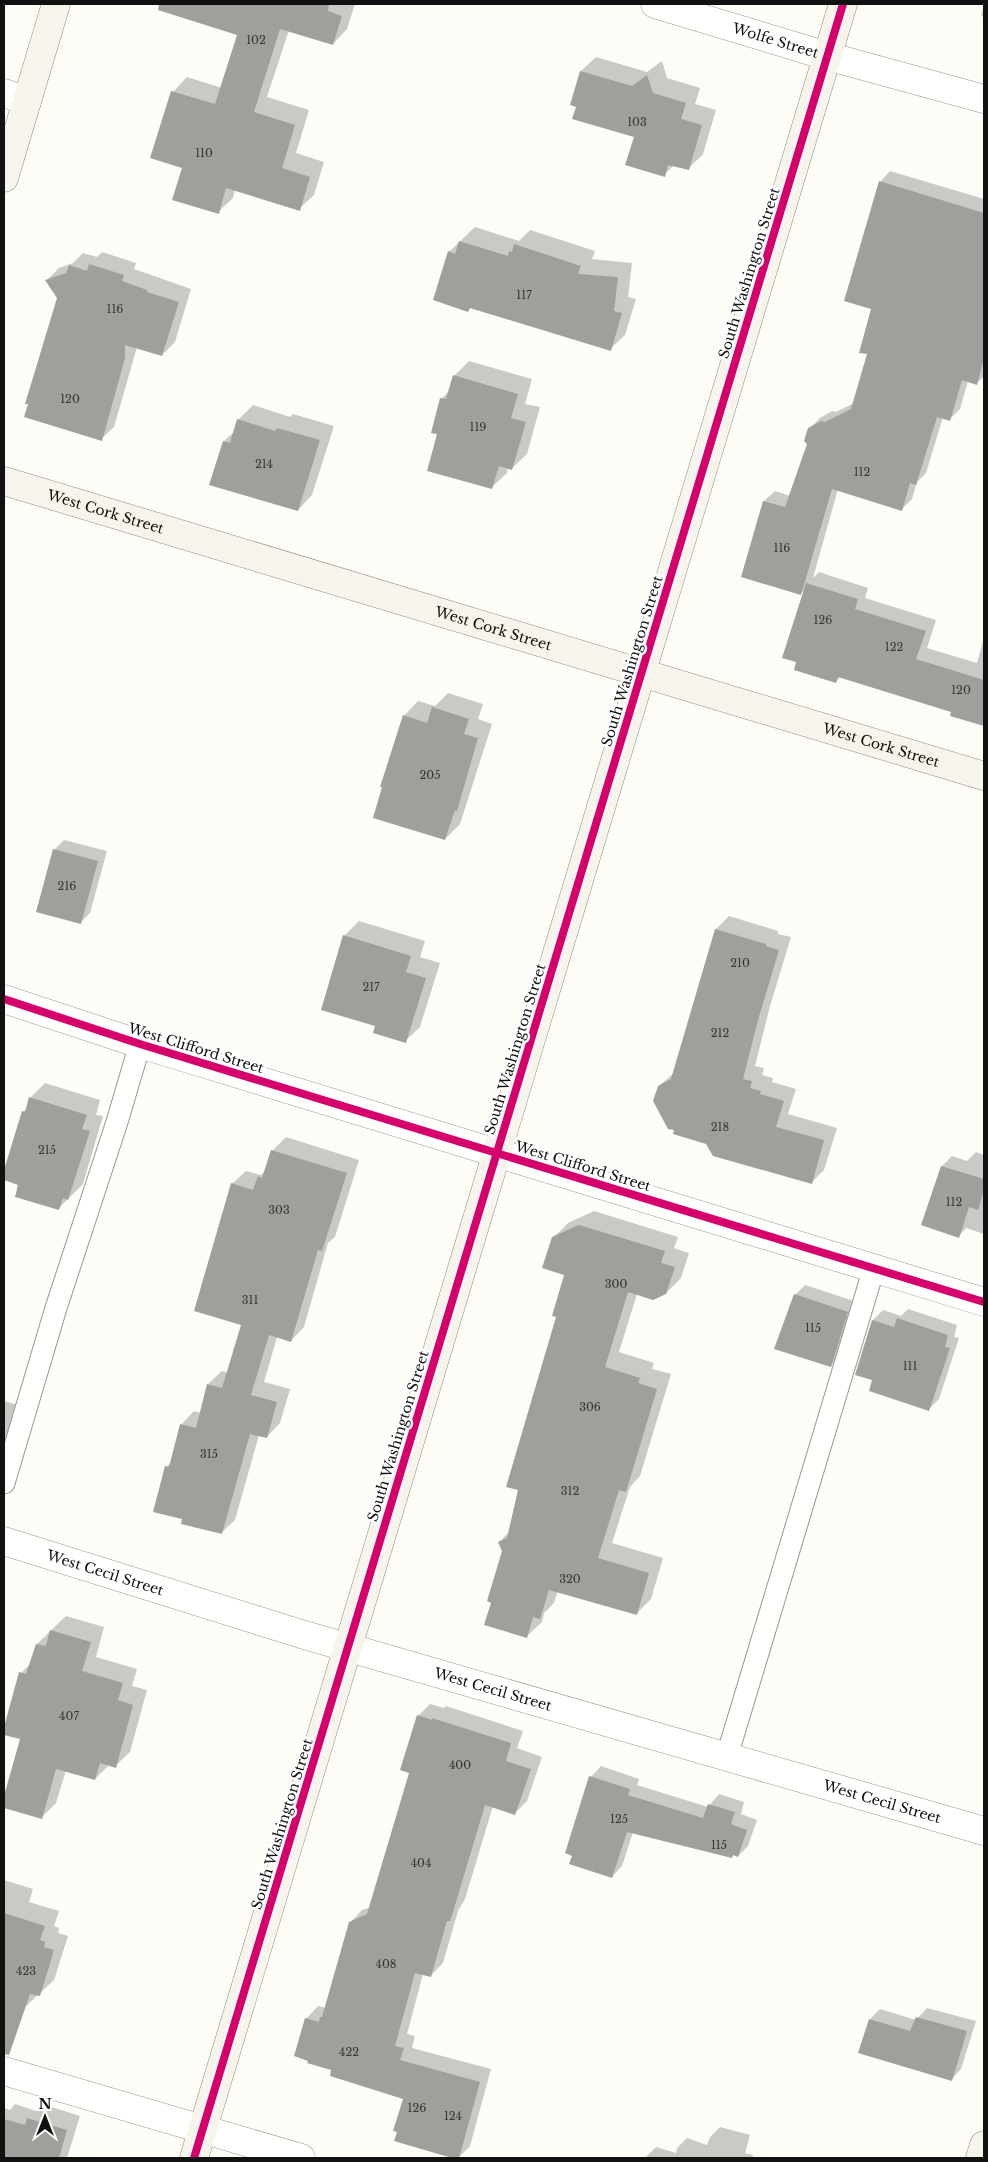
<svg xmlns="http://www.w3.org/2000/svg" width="988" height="2162" font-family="'Libre Baskerville',serif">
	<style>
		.shadow { fill: #0003 }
		.building { fill: #a19f9c }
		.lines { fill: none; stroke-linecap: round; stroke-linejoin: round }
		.lane-casing { stroke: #979795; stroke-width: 23 }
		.street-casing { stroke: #979795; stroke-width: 29 }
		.secondary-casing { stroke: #8e8d8b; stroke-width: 29 }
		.lane { stroke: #fffffe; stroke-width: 21 }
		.street { stroke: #fffffe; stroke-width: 28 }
		.secondary { stroke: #f6f4eb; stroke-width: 28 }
		.cycleway-casing { stroke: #fff; stroke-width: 11 }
		.cycleway { stroke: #d6006c; stroke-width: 8 }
		.labels { text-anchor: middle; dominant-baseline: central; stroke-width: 5; stroke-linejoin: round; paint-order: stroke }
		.number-label { font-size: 11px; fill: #353434 }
		.street-label { font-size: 14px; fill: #111; stroke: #fff }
	</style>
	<rect width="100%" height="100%" fill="#fdfcf7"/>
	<g class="shadow">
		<polygon points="204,4 355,4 347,29 333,44 289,30 267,97 309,110 296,153 324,162 314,195 299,209 235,190 233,198 218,212 184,168 173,92 187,77 222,88 238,35 199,18"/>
		<polygon points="984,5 984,17 981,16"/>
		<polygon points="596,57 647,72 662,61 667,78 700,88 695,104 716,110 703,154 688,169 674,165 664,175 635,136 577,107 581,71"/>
		<polygon points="890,171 984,199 984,376 977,383 968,381 960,409 950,419 943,417 926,473 917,482 912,499 902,509 838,489 813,578 819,572 868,588 865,598 936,620 927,648 977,663 984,638 984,725 951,715 952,711 841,676 835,682 806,588 801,593 743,576 764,501 775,491 790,496 808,444 809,429 820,418 832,411 836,412 854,403 868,354 880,182"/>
		<polygon points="475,227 519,241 530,230 595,251 592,259 632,263 628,297 636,299 625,335 610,349 471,307 468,310 449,252"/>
		<polygon points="102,252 136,263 134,269 191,289 175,342 162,355 137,347 114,427 101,439 59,297 47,280 59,268 73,263 83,253 97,257"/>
		<polygon points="469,361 532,379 525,404 540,407 527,454 512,468 508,467 507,473 492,487 439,434 441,399 450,390 454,376"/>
		<polygon points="253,405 290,417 293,414 334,426 312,495 298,510 224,441 236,430 238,420"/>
		<polygon points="448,693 483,704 478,719 492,724 460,824 445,839 404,716 418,701 435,706"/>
		<polygon points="64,840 107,851 90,913 80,923 54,850"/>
		<polygon points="729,916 778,931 778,934 791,937 770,1006 755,1066 764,1068 762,1075 773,1078 772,1082 796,1089 788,1114 837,1128 824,1170 811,1183 675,1130 659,1086 675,1072 716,929"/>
		<polygon points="359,921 425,941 420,957 440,963 420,1027 405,1041 376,1026 344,936"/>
		<polygon points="45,1083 100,1100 96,1115 103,1116 83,1184 58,1209 20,1184 4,1179 23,1112 28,1107 30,1098"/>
		<polygon points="286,1137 359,1160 335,1237 328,1243 304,1327 291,1341 277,1337 264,1382 290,1389 280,1423 267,1437 259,1435 235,1520 221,1533 183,1518 166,1467 172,1462 181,1425 194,1411 201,1413 208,1384 222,1371 228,1373 242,1324 232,1184 246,1171 261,1175 266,1170 272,1151"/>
		<polygon points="976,1152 984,1155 984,1234 966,1228 959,1236 942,1166 952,1156 967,1161"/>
		<polygon points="594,1211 678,1237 674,1248 689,1253 681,1278 666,1293 637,1294 619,1352 654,1363 652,1369 671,1374 640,1476 630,1487 612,1543 663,1558 651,1599 636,1614 558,1591 554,1603 544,1613 542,1622 527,1636 499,1542 509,1532 566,1274 553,1238 568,1223"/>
		<polygon points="805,1285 857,1302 841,1356 831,1366 795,1295"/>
		<polygon points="908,1309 957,1325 954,1337 959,1338 939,1399 929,1409 874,1379 873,1320 883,1310 901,1316"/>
		<polygon points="4,1401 18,1405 4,1450"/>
		<polygon points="66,1616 104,1627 96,1657 137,1669 132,1686 147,1690 130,1752 115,1766 109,1765 95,1779 66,1770 56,1803 42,1817 4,1806 21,1738 4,1734 4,1732 21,1673 32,1662 37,1644"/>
		<polygon points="430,1704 444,1708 446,1706 523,1731 517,1748 542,1757 527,1801 514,1814 493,1806 465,1899 458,1911 443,1963 430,1976 423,1974 407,2034 415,2036 412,2048 491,2069 470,2146 458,2158 396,2140 404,2098 332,2069 306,2019 318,2006 326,2008 350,1923 362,1910 371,1907 411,1772 418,1716"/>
		<polygon points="601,1766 639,1779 637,1785 708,1807 719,1794 744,1802 741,1814 757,1820 748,1846 738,1856 734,1854 731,1857 633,1832 622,1866 612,1877 591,1777"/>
		<polygon points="4,1880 33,1889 29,1902 59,1911 54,1926 59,1928 58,1933 68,1936 54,1980 24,2008 18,2010 4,2006"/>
		<polygon points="927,2008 976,2021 961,2069 951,2080 870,2019 880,2009 916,2020"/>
		<polygon points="15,2104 36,2111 42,2104 80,2116 67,2158 4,2158 4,2108 10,2110"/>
		<polygon points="720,2127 750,2135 745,2153 753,2155 752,2158 645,2158 656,2147 676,2153 677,2148 687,2138 707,2145 710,2137"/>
	</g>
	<g class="building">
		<polygon points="159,4 329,4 328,11 342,16 333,45 280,29 254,112 295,125 282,168 310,177 300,211 226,188 219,214 172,200 182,168 150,158 171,91 215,104 237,35 158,10"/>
		<polygon points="580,71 632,86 647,75 653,93 686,103 681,119 702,125 689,170 668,165 665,177 625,165 634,137 572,119 576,107 570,105"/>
		<polygon points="879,181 984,213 984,358 977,385 962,380 950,421 937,417 916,485 910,483 902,511 832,489 801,595 741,577 763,501 785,507 807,444 804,441 808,428 821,421 825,422 851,409 867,354 859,353 871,309 844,301"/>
		<polygon points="459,241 508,256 509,251 512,252 514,244 581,266 578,274 618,277 614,311 622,313 611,351 470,308 468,312 433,300 448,251 455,254"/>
		<polygon points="89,264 124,275 122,281 147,290 147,292 179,302 162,356 125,345 125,358 102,441 24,417 28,404 25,404 57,298 45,280 66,273 69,265 87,271"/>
		<polygon points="453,375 518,394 511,418 526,422 512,470 499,466 492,489 427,471 437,434 431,433 440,398 446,399"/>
		<polygon points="237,419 275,431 277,428 320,440 298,511 209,485 223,441 230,443"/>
		<polygon points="806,583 858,599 855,609 926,631 916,659 984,680 984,726 950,716 951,712 838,677 836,683 794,670 796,662 782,658"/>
		<polygon points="432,707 469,719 464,734 478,738 457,811 455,810 445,840 373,818 382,787 380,787 403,715 427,723"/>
		<polygon points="53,849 98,861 81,924 36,912"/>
		<polygon points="715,929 766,944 766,946 779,950 758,1020 743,1079 752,1081 750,1088 761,1091 760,1094 784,1101 776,1127 824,1140 812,1184 713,1156 706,1144 673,1134 674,1130 668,1129 653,1101 658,1086 671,1079"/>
		<polygon points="343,935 411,956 406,972 426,978 406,1043 373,1033 375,1026 321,1010"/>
		<polygon points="29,1097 87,1115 82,1129 90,1131 68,1200 63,1198 59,1210 15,1197 18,1185 4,1180 4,1170 22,1111 25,1112"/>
		<polygon points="271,1150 347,1173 322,1251 318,1250 291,1342 269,1335 251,1395 277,1402 267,1438 250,1434 222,1534 181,1524 182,1519 153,1512 165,1466 169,1467 180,1424 196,1428 207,1384 222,1388 241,1325 194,1311 231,1183 253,1190 258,1176 262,1178"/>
		<polygon points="941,1166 984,1179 984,1190 978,1210 969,1207 959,1238 921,1225"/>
		<polygon points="579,1225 665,1251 661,1263 675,1267 666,1294 653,1300 628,1292 605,1367 640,1378 638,1383 657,1389 626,1492 619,1490 598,1558 649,1573 637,1615 549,1590 540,1619 533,1617 527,1638 484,1625 491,1603 487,1601 502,1551 498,1542 507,1538 518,1490 506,1487 556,1317 552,1316 564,1275 542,1268 552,1237"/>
		<polygon points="794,1294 848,1312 831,1367 774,1349"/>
		<polygon points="897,1318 948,1335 945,1347 950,1348 929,1411 869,1391 872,1380 855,1375 872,1320 894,1327"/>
		<polygon points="50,1630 91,1642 82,1671 123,1683 118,1700 133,1705 116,1768 100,1763 95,1780 56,1769 42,1819 4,1808 4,1796 20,1739 4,1735 4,1727 19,1672 26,1674 36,1644 46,1646"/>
		<polygon points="417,1715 432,1720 432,1718 511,1743 506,1761 531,1769 515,1815 485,1805 453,1912 450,1921 447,1921 431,1977 415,1973 395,2046 404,2048 400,2060 480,2082 459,2158 452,2158 394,2141 397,2132 393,2131 403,2099 330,2076 331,2070 307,2063 308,2061 294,2056 305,2018 319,2022 320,2017 322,2017 349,1922 367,1914 409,1773 400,1770"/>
		<polygon points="589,1776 630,1789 628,1795 703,1818 708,1804 735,1812 731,1824 747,1830 738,1857 733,1855 732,1858 627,1832 612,1878 569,1864 572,1856 565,1853"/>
		<polygon points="4,1913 45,1926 40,1940 45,1942 44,1947 54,1950 40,1996 30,1994 9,2055 4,2054"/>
		<polygon points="916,2017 967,2031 952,2081 858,2053 869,2019 910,2031"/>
		<polygon points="27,2118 67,2130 59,2158 4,2158 4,2119 25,2125"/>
	</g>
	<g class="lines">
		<defs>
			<g id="lane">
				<polyline points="4,1483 56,1308 117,1122 140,1044"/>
				<polyline points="727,1756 874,1268"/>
			</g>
			<g id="street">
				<path id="s1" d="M655 4 827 56 984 99"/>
				<polyline points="4,93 27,101"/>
				<polyline points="4,999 140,1044 984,1302"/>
				<path id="s2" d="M4 1541 301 1634 984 1831"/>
				<polyline points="4,2071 301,2158"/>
			</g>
			<g id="secondary">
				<polyline points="4,178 56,4"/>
				<path id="s3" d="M4 481 984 776"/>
				<polyline points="194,2158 843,4"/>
				<polyline points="980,2158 984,2145"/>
			</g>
		</defs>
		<use href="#lane" class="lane-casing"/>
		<use href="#street" class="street-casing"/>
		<use href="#secondary" class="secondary-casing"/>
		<use href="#lane" class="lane"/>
		<use href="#street" class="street"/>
		<use href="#secondary" class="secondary"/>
		<defs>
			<g id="cycleway">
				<polyline points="4,999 140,1044 984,1302"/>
				<polyline points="194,2158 843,4"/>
			</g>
		</defs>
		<use href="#cycleway" class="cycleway-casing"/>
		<use href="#cycleway" class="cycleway"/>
	</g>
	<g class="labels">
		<g class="number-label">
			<text x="256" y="40">102</text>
			<text x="637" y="122">103</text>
			<text x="204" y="153">110</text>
			<text x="524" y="295">117</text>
			<text x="115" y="309">116</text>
			<text x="70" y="399">120</text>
			<text x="478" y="427">119</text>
			<text x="264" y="464">214</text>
			<text x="862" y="472">112</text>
			<text x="782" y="548">116</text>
			<text x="823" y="620">126</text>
			<text x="894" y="647">122</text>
			<text x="961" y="690">120</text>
			<text x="430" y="775">205</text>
			<text x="67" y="886">216</text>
			<text x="740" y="963">210</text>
			<text x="371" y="987">217</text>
			<text x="720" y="1033">212</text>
			<text x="720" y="1127">218</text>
			<text x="47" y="1150">215</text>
			<text x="954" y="1202">112</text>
			<text x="279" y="1210">303</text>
			<text x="616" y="1284">300</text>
			<text x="250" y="1300">311</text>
			<text x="813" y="1328">115</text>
			<text x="910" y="1366">111</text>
			<text x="590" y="1407">306</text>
			<text x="209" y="1454">315</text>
			<text x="570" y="1491">312</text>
			<text x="570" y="1579">320</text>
			<text x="69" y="1716">407</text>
			<text x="460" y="1765">400</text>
			<text x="619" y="1819">125</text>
			<text x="719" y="1845">115</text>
			<text x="421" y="1863">404</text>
			<text x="386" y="1964">408</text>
			<text x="26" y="1971">423</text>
			<text x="349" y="2052">422</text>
			<text x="417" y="2108">126</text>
			<text x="453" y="2116">124</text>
		</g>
		<g class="street-label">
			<text stroke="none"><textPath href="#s1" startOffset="126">Wolfe Street</textPath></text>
			<text transform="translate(749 273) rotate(-73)">South Washington Street</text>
			<text stroke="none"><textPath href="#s3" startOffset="106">West Cork Street</textPath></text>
			<text stroke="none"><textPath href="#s3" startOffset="511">West Cork Street</textPath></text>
			<text transform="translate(632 661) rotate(-73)">South Washington Street</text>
			<text stroke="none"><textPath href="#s3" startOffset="916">West Cork Street</textPath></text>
			<text transform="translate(196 1048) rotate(17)">West Clifford Street</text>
			<text transform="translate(515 1049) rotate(-73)">South Washington Street</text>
			<text transform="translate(583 1166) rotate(17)">West Clifford Street</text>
			<text transform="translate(398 1436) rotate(-73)">South Washington Street</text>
			<text stroke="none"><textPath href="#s2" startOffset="106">West Cecil Street</textPath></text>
			<text stroke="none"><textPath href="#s2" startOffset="511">West Cecil Street</textPath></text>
			<text stroke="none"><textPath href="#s2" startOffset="916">West Cecil Street</textPath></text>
			<text transform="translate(282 1824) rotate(-73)">South Washington Street</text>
		</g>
	</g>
	<rect width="988" height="2162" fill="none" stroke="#111111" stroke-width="10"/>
	<g transform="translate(45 2117)" stroke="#ffffff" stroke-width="4" paint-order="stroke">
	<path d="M0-4L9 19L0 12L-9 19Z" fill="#111111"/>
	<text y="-8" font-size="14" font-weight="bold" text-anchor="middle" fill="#111111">N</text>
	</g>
</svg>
